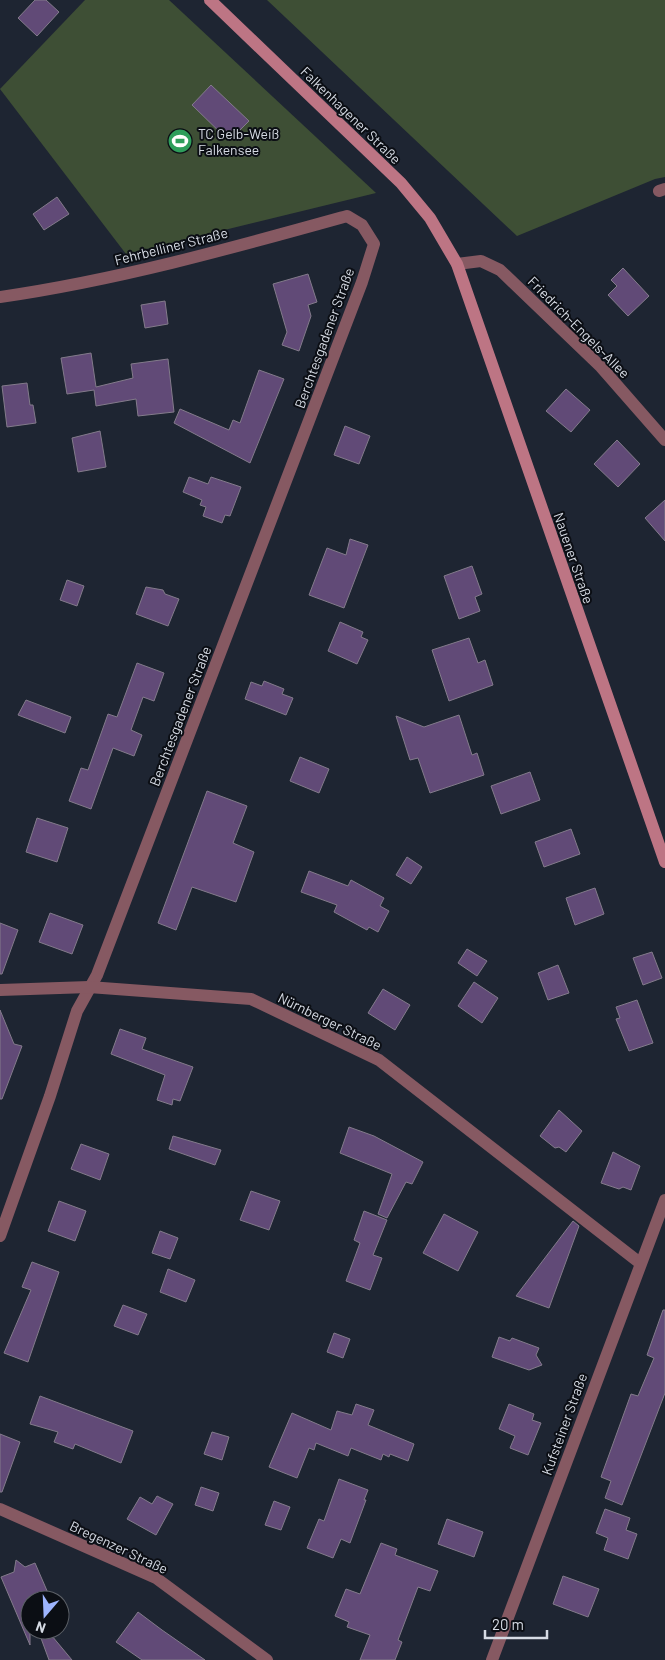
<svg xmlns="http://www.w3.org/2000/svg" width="665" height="1660" font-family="Barlow,sans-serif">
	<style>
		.green { fill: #3e4f35 }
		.building { fill: #614a77; stroke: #837b8b }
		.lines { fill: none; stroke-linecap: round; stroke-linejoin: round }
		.minor { stroke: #865962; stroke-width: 12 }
		.tertiary { stroke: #865962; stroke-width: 12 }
		.secondary { stroke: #bd7584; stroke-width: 12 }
		.labels { text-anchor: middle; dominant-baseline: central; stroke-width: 4; stroke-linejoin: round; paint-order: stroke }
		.street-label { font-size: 14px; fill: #d6dbe4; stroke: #0b0e14 }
		.poi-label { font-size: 14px; fill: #d6dbe4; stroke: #0b0e14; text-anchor: start }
	</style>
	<rect width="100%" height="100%" fill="#1e2532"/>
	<g class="green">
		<polygon points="85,0 169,0 376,193 126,254 0,89"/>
		<polygon points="267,0 665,0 665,177 655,179 517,236"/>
	</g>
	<g class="building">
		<polygon points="35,0 46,0 59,12 37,36 18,18"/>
		<polygon points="211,85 249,121 229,141 192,105"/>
		<polygon points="57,197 69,214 44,230 33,214"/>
		<polygon points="623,268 649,296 628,316 608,295 617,286 611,280"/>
		<polygon points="308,274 317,302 308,305 311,316 299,351 282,345 287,332 273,284"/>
		<polygon points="165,301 168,324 145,328 141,305"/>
		<polygon points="91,353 96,387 133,378 131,364 168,359 174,412 138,416 136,399 96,406 94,390 67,394 61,358"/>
		<polygon points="259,370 284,379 250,463 174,423 180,409 229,430 233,420 240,423"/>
		<polygon points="27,383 30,405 33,405 36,423 7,427 2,386"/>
		<polygon points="566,389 590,410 571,432 546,411"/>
		<polygon points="345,426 370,436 359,464 334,455"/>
		<polygon points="100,431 106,467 78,472 72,438"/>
		<polygon points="617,440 640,464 618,487 594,464"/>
		<polygon points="189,477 208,484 211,477 241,487 230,516 225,515 222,523 203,516 206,507 200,505 202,500 183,492"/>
		<polygon points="665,500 665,541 645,518"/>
		<polygon points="350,539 368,545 344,608 309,595 327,548 346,555"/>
		<polygon points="472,566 482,594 475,597 480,611 459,619 444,576"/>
		<polygon points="67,580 84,586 77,606 60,600"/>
		<polygon points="146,587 163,590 165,594 179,599 168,626 136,614"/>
		<polygon points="340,622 363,632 361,637 368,640 357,664 328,651"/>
		<polygon points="469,638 478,663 485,660 493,685 449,701 432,650"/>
		<polygon points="137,663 164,673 154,701 143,697 131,730 142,735 134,756 113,748 91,809 69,801 81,768 88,770 108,714 117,717"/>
		<polygon points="264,681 284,689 282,694 293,698 286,715 245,699 251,682 262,686"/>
		<polygon points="26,700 71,717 65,733 18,715"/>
		<polygon points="459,715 472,755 477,753 484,775 430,793 418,758 410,760 396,716 424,727"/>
		<polygon points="300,757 329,769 319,793 290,781"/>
		<polygon points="530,772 540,800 501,814 491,786"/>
		<polygon points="207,791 247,806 233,843 254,852 236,902 192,887 176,930 158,923"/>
		<polygon points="37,818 68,828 57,862 26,852"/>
		<polygon points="571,829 580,854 544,867 535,842"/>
		<polygon points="407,857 422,867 411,884 396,875"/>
		<polygon points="309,871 348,886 351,880 384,898 380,906 389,911 378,932 369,927 367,930 334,912 337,905 301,892"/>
		<polygon points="595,888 604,914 575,925 566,898"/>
		<polygon points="50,913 83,925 72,954 39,942"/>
		<polygon points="0,923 18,930 2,974 0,974"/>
		<polygon points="467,949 487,961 477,976 458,963"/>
		<polygon points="652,952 662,978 643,985 633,958"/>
		<polygon points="558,965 569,993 548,1000 538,973"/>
		<polygon points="474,982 498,998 482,1023 458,1006"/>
		<polygon points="383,989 410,1005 395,1030 368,1013"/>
		<polygon points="637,1000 653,1043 629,1051 616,1019 620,1018 616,1007"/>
		<polygon points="0,1010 14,1044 22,1046 2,1099 0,1099"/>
		<polygon points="120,1029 146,1038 142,1049 193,1067 180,1101 173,1099 172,1105 157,1100 165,1075 111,1054"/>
		<polygon points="559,1110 582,1131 566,1152 559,1147 555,1148 540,1136"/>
		<polygon points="349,1127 374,1136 423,1162 412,1184 406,1182 387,1218 378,1214 392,1174 340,1153"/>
		<polygon points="173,1136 221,1150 215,1165 169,1149"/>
		<polygon points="81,1144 109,1154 100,1180 71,1169"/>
		<polygon points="613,1152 640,1166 631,1190 623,1187 619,1189 601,1183"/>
		<polygon points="251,1191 280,1201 269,1230 240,1220"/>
		<polygon points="59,1201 86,1211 75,1241 48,1231"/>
		<polygon points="364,1211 387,1220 373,1255 382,1258 370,1290 346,1281 360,1243 354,1240"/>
		<polygon points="444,1214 478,1232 458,1271 423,1253"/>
		<polygon points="573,1221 579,1226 549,1308 516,1296"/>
		<polygon points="160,1231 178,1238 170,1259 152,1253"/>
		<polygon points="32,1262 59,1272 28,1362 4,1353 31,1290 22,1287"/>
		<polygon points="168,1269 195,1280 186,1302 160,1292"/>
		<polygon points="123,1305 147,1314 138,1335 114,1326"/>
		<polygon points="663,1310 665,1310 665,1393 622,1505 605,1498 611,1481 601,1477 631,1394 638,1396 654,1358 647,1355"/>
		<polygon points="334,1333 350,1339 343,1358 327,1352"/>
		<polygon points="499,1337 510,1341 512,1338 539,1348 536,1355 542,1365 529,1370 492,1357"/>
		<polygon points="40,1396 133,1431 121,1463 75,1444 73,1449 54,1442 58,1432 30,1424"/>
		<polygon points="356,1404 374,1410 368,1425 414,1444 408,1461 390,1454 389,1457 383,1454 381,1460 351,1448 348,1456 316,1443 314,1450 309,1448 297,1478 269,1467 292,1413 331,1430 337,1411 352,1415"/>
		<polygon points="509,1404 534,1414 532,1420 541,1423 528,1455 510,1448 515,1436 499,1429"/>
		<polygon points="212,1432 229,1437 222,1460 204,1454"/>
		<polygon points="0,1434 20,1442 2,1492 0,1492"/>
		<polygon points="339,1479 368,1490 364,1500 366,1500 350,1543 341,1539 333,1558 307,1548 319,1519 324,1521"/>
		<polygon points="201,1487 219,1493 213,1511 195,1505"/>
		<polygon points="157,1496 173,1504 156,1535 127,1519 140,1497 152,1504"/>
		<polygon points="274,1501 290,1507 281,1530 265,1525"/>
		<polygon points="605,1509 630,1518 626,1530 637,1534 628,1559 604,1550 608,1538 596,1533"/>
		<polygon points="447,1519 483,1532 474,1557 438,1544"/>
		<polygon points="381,1543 397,1549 395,1555 438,1571 430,1591 418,1587 398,1640 402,1642 395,1660 360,1660 370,1635 347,1627 349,1622 335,1616 346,1589 360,1594"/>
		<polygon points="16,1560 25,1567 35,1563 51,1600 30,1600 30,1645 1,1577 14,1572"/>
		<polygon points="563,1576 599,1589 588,1617 553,1604"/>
		<polygon points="138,1612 162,1630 205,1660 142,1660 116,1642"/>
		<polygon points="38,1630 47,1630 72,1660 49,1660"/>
	</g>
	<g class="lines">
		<g class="minor">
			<polyline points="659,191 665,189"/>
			<path d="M0 297C118 280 232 248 347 216L362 225 374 244 362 282 97 975 77 1011 50 1096 0 1236"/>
			<polyline points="0,990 89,987 251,999 379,1060 640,1263"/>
			<polyline points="0,1509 156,1578 267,1660"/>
			<polyline points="492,1660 665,1200"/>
		</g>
		<polyline class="tertiary" points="457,264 481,261 500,270 601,367 665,440"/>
		<polyline class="secondary" points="210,0 401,183 430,218 457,264 665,862"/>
	</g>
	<defs>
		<symbol id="stadium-disc" viewBox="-11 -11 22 22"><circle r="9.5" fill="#2e9e5b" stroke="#0b0e14"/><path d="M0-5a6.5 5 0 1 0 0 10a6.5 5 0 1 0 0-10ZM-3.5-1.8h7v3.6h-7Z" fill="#fff"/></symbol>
	</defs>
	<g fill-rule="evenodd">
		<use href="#stadium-disc" x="166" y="127" width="28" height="28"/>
	</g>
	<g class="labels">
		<g class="street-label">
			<text transform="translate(351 115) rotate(44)">Falkenhagener Straße</text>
			<text transform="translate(171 246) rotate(-14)">Fehrbelliner Straße</text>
			<text transform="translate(579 327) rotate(45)">Friedrich-Engels-Allee</text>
			<text transform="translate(324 338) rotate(-70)">Berchtesgadener Straße</text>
			<text transform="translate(574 558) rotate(71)">Nauener Straße</text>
			<text transform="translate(180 716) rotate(-69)">Berchtesgadener Straße</text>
			<text transform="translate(330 1021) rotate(26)">Nürnberger Straße</text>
			<text transform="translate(564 1424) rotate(-70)">Kufsteiner Straße</text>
			<text transform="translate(119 1547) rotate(25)">Bregenzer Straße</text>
		</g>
		<g class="poi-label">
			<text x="198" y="133">TC Gelb-Weiß<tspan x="198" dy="16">Falkensee</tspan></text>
		</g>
	</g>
	<g transform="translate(45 1615) rotate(199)"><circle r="24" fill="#0b0e14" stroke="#5c6067"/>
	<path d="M0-4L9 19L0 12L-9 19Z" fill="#9db4fd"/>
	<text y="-8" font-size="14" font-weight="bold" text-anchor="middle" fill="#d6dbe4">N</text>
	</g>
	<path d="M485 1630v8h62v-8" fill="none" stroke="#d6dbe4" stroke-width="2.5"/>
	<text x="492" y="1630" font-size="15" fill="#d6dbe4" stroke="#0b0e14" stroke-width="4" paint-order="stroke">20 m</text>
</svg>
